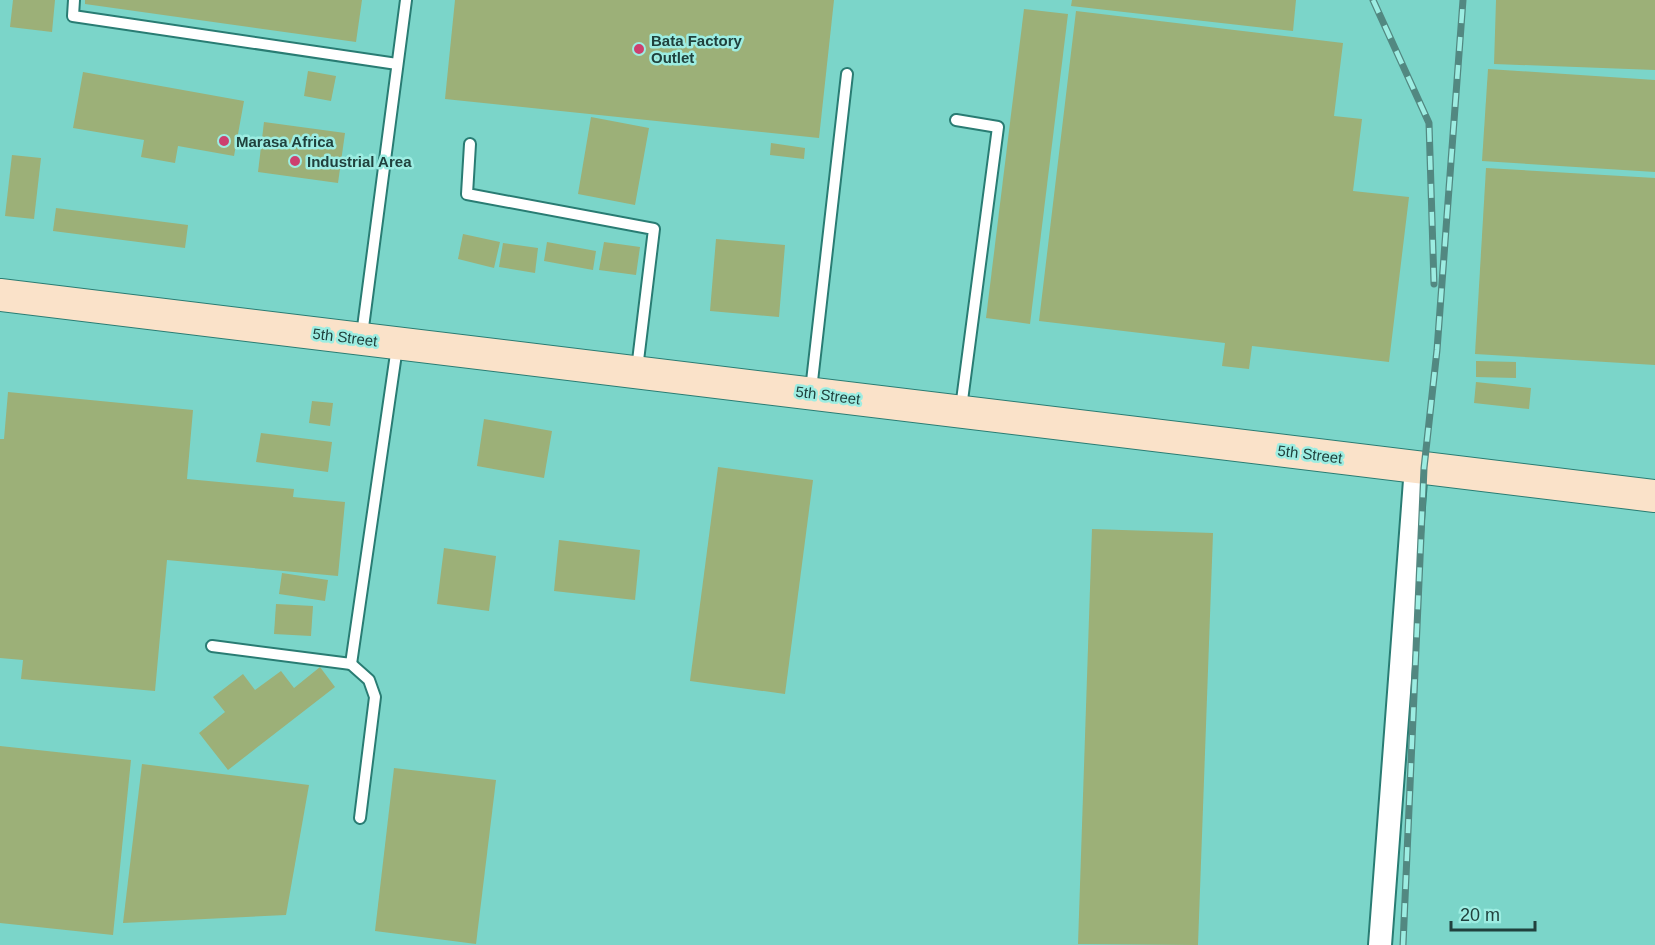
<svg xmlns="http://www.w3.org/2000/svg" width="1655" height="945" font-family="Helvetica,sans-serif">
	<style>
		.built { fill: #7bd5c9 }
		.building { fill: #9cb078 }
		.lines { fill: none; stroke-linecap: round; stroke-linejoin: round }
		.lane-casing { stroke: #297c73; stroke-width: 14 }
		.street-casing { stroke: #297c73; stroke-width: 26 }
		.secondary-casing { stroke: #297c73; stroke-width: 34 }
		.lane { stroke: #fff; stroke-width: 10 }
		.street { stroke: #fff; stroke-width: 22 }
		.secondary { stroke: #fae2c9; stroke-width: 32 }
		.rail-casing { stroke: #528881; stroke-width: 7 }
		.rail { stroke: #9dede2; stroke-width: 4.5; stroke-dasharray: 14; stroke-linecap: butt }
		.poi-dot { fill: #cd406f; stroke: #9dede2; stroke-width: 2 }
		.labels { text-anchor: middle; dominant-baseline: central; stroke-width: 5; stroke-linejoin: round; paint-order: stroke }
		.poi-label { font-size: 15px; font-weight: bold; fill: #20413d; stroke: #9dede2; text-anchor: start }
		.street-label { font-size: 15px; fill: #20413d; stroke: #9dede2 }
	</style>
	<rect width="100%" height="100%" fill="#90e0d5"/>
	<rect class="built" x="0" y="0" width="1655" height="945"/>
	<g class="building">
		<polygon points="13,0 55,0 52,32 10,27"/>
		<polygon points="85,0 362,0 356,42 85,4"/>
		<polygon points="455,0 834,0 819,138 445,99"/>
		<polygon points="1072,0 1296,0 1293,31 1071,6"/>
		<polygon points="1496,0 1655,0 1655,70 1494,64"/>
		<polygon points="1024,9 1068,14 1030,324 986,318"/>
		<polygon points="1076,11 1343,43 1334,116 1362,119 1353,191 1409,197 1389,362 1252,346 1249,369 1222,366 1225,343 1039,321"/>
		<polygon points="1488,69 1655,80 1655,172 1482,161"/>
		<polygon points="308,71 336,76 331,101 304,96"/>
		<polygon points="83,72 244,101 234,156 178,146 175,163 141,157 144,140 73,128"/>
		<polygon points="591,117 649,128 635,205 578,194"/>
		<polygon points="264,122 345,133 338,183 258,172"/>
		<polygon points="771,143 805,148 804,159 770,155"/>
		<polygon points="12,155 41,158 34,219 5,216"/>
		<polygon points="1486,168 1655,178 1655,365 1475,354"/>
		<polygon points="56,208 188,225 185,248 53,231"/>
		<polygon points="463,234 500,242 494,268 458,259"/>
		<polygon points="716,239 785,245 779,317 710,311"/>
		<polygon points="547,242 596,251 593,270 544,261"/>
		<polygon points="604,242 640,247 636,275 599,270"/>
		<polygon points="503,243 538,248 535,273 499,267"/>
		<polygon points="1476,361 1516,362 1516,378 1476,377"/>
		<polygon points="1476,382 1531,388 1529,409 1474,403"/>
		<polygon points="8,392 193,410 187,479 294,489 293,497 345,502 338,576 167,560 155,691 21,679 23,660 0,658 0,439 4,439"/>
		<polygon points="312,401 333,403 330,426 309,423"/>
		<polygon points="484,419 552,431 544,478 477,466"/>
		<polygon points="261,433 332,442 328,472 256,462"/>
		<polygon points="718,467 813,480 785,694 690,681"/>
		<polygon points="1092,529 1213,533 1198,945 1078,944"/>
		<polygon points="559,540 640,550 635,600 554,591"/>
		<polygon points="444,548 496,556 489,611 437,604"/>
		<polygon points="282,573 328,580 325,601 279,594"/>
		<polygon points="276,604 313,606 311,636 274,634"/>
		<polygon points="320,667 335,687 228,770 199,733 225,712 213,697 243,674 255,690 281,671 294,688"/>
		<polygon points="0,746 131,760 113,935 0,923"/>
		<polygon points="142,764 309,785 286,915 123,923"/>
		<polygon points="394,768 496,780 476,944 375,931"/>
	</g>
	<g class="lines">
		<defs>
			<g id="lane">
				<polyline points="74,0 73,16 397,64"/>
				<polyline points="956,120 998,127 961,408"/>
				<polyline points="470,144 467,194 654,229 637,369"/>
				<polyline points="362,335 406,0"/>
				<polyline points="811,390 847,74"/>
				<polyline points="212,646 351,664 397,347"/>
				<polyline points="351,664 369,680 375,697 360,818"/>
			</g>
			<polyline id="street" points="1380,945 1416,467"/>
			<polyline id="secondary" points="0,295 1655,496"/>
		</defs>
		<use href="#lane" class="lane-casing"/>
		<use href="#street" class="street-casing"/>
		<use href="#secondary" class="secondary-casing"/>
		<use href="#lane" class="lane"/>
		<use href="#street" class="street"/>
		<use href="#secondary" class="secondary"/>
		<defs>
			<g id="rail">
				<polyline points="1373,0 1429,123 1434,284"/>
				<polyline points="1403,945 1424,468 1437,350 1463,0"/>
			</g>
		</defs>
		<use href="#rail" class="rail-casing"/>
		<use href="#rail" class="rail"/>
	</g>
	<g class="poi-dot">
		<circle cx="639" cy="49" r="6"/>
		<circle cx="224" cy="141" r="6"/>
		<circle cx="295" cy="161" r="6"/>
	</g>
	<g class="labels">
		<g class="poi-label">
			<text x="651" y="40">Bata Factory<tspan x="651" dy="17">Outlet</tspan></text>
			<text x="236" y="141">Marasa Africa</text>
			<text x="307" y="161">Industrial Area</text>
		</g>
		<g class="street-label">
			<text transform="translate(345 337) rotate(7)">5th Street</text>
			<text transform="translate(828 395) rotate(7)">5th Street</text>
			<text transform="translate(1310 454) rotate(7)">5th Street</text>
		</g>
	</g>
	<path d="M1451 921v9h84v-9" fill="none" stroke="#20413d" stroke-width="3"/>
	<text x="1460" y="921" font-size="18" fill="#20413d" stroke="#9dede2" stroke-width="4.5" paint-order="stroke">20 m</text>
</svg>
